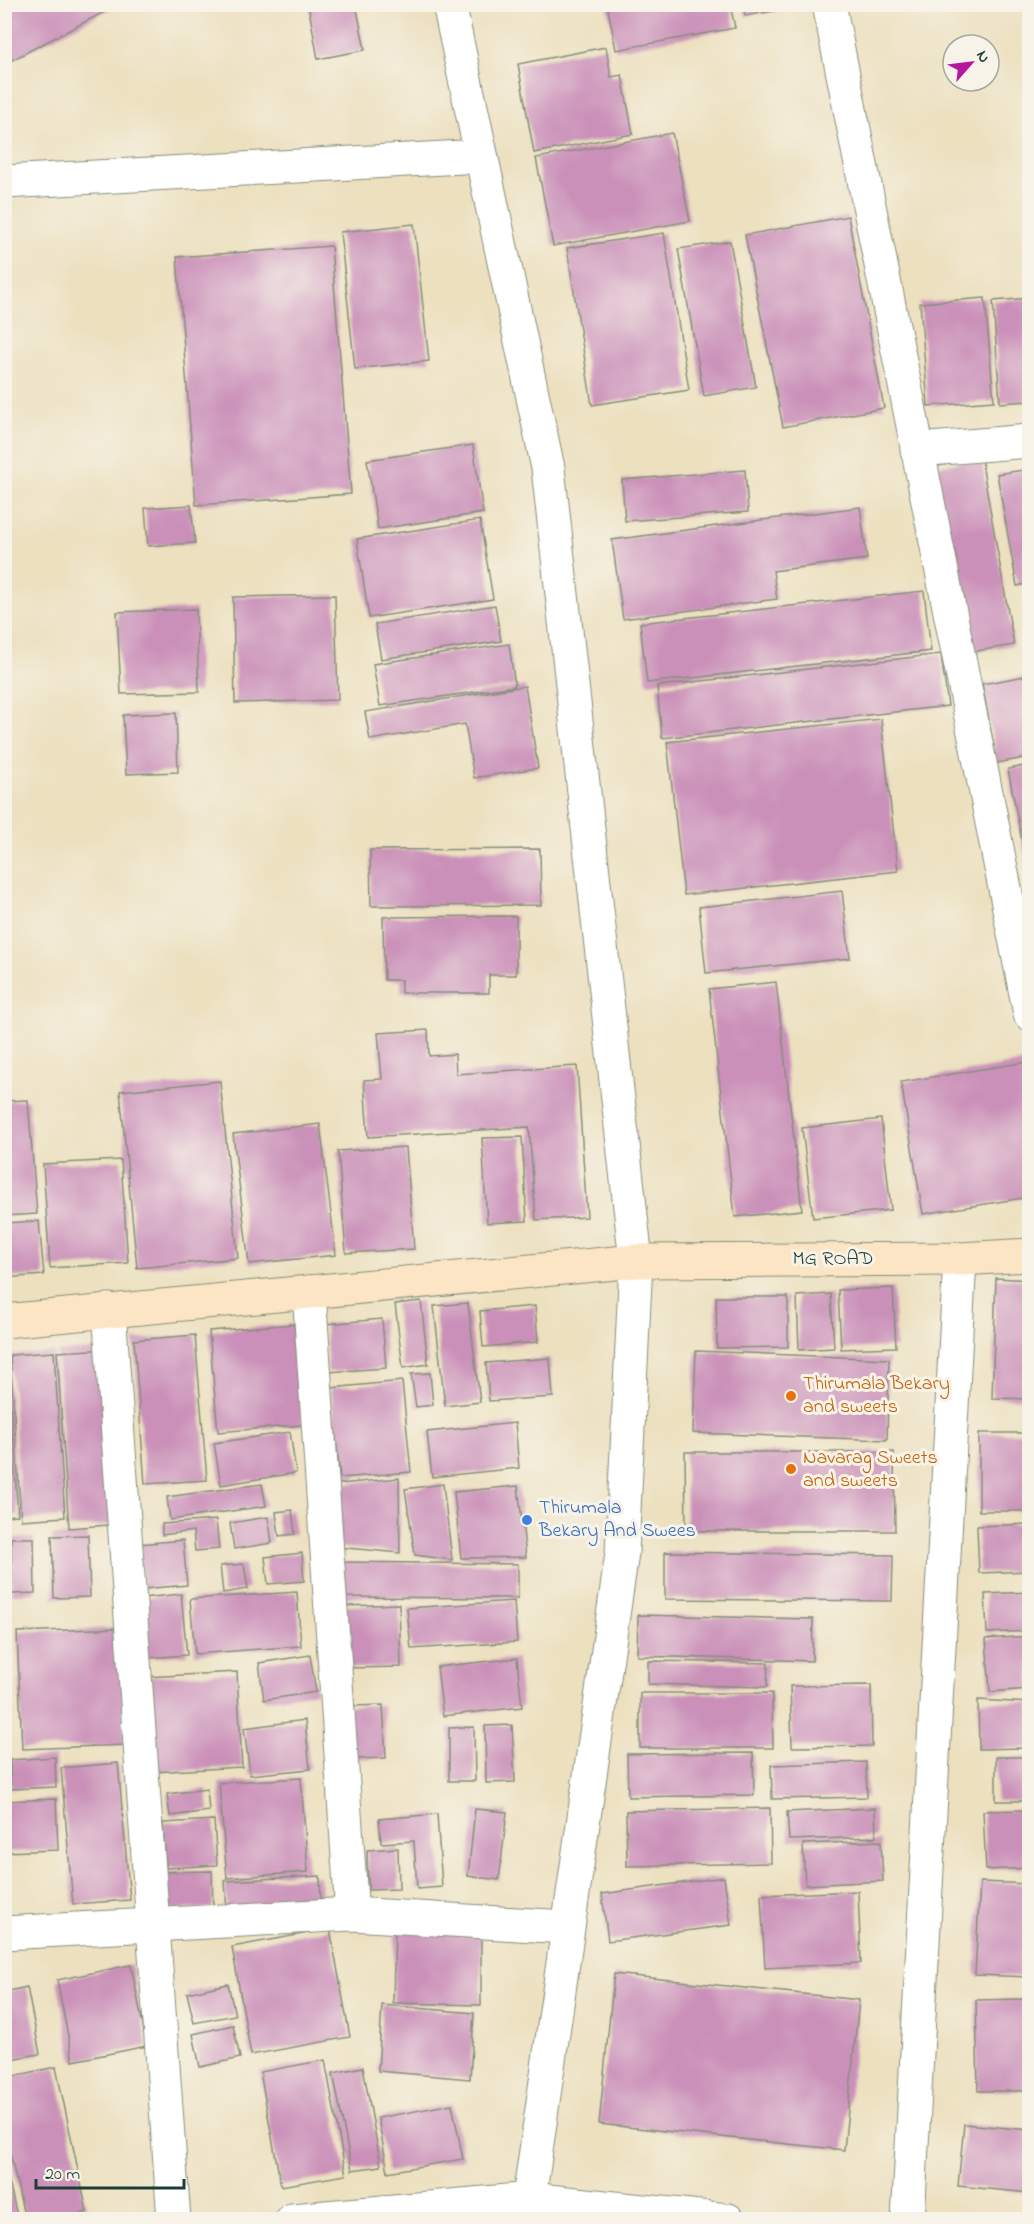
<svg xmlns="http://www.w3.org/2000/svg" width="1034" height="2224" font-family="'Indie Flower',sans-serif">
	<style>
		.building { fill: #ca90b9 }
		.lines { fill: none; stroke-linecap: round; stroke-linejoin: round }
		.minor-casing { stroke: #868e7a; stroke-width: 35 }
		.tertiary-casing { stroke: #868e7a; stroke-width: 35 }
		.secondary-casing { stroke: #868e7a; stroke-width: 35 }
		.minor { stroke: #fff; stroke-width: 33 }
		.tertiary { stroke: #fff; stroke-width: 33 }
		.secondary { stroke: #fce5c4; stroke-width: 33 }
		.food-dot { fill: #e8710a; stroke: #f7f3e8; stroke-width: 2 }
		.shop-dot { fill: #3f7fe0; stroke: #f7f3e8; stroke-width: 2 }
		.labels { text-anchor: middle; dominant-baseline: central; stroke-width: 6; stroke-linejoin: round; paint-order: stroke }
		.street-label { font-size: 20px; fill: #1f3d34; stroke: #f7f3e8 }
		.food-label { font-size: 20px; fill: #c56008; stroke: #f7f3e8; text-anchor: start }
		.shop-label { font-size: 20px; fill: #366cbe; stroke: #f7f3e8; text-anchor: start }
	</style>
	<rect width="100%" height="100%" fill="#f7f3e8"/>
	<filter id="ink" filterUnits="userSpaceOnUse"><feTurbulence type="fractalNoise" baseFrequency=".0167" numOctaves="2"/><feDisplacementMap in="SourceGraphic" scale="12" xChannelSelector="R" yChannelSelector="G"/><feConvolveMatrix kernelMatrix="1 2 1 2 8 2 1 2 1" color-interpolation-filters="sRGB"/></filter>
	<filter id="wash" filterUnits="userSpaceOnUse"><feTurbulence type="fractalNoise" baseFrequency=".008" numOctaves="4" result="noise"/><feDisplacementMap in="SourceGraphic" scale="24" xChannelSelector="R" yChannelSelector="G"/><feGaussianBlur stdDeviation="1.35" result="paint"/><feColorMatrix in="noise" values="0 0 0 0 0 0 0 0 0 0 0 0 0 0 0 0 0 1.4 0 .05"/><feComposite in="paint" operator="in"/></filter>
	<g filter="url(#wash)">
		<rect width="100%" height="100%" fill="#ece0bf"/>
		<g id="blocks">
			<g class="building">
				<polygon points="4,4 107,4 110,9 10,61 4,51"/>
				<polygon points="308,4 356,4 365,50 318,59"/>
				<polygon points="607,4 730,4 735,28 616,50"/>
				<polygon points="743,4 803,4 803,6 745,16"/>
				<polygon points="606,47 611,77 622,75 633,134 534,153 518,64"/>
				<polygon points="672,133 690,221 553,246 536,158"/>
				<polygon points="848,216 884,408 783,427 745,235"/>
				<polygon points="414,224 429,361 355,369 340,232"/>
				<polygon points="664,233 689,390 592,405 567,248"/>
				<polygon points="730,241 756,387 704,396 678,249"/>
				<polygon points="331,246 351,494 196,505 177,257"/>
				<polygon points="985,298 994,401 928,406 920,303"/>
				<polygon points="1030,298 1030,401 1000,403 993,301"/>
				<polygon points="473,445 483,513 378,529 367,460"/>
				<polygon points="981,458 1014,645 965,653 932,467"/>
				<polygon points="1030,469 1030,583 1017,586 997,474"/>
				<polygon points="745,470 748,512 625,521 622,480"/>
				<polygon points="191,505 195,543 148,546 145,508"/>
				<polygon points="860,507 867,559 773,571 777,599 623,619 612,540"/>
				<polygon points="480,520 493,599 369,618 357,539"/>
				<polygon points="924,591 931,651 647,683 640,623"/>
				<polygon points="335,595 338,700 235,703 233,597"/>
				<polygon points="495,605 501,641 381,659 375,624"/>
				<polygon points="196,609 199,692 121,694 117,612"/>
				<polygon points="509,644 515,686 380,706 373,664"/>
				<polygon points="941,654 948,706 662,738 657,686"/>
				<polygon points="1030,675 1030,757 997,763 982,684"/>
				<polygon points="525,686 538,768 474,778 465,724 370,740 365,712"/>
				<polygon points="176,713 178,772 126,774 123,715"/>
				<polygon points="881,719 898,871 684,895 667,742"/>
				<polygon points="1030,765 1030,861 1026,862 1008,769"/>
				<polygon points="540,849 541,905 371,906 370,850"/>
				<polygon points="842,891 850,958 706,973 699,907"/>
				<polygon points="516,916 516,975 489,975 489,993 401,993 401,980 384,980 383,917"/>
				<polygon points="776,982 802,1210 735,1217 709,989"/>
				<polygon points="428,1030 429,1056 455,1054 456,1074 577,1066 587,1217 536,1220 529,1127 368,1137 364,1080 382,1079 378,1033"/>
				<polygon points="1026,1062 1030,1084 1030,1197 923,1214 901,1082"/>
				<polygon points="220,1081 238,1258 137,1268 120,1091"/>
				<polygon points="28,1100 37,1214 4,1216 4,1101"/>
				<polygon points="881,1119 891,1210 813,1218 802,1128"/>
				<polygon points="320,1124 336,1255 249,1264 233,1134"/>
				<polygon points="522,1137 527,1221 487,1223 482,1138"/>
				<polygon points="406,1147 414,1249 346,1253 338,1151"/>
				<polygon points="121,1160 128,1263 50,1268 43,1164"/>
				<polygon points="39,1221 44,1275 4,1278 4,1223"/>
				<polygon points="996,1278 1030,1280 1030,1399 992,1398"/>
				<polygon points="893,1288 896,1347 841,1349 838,1290"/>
				<polygon points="831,1294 834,1348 799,1350 797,1296"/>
				<polygon points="716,1297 788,1297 788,1347 717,1348"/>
				<polygon points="421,1301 428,1364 403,1368 395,1304"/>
				<polygon points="468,1303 480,1402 445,1406 434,1306"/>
				<polygon points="535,1306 538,1342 483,1347 480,1311"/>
				<polygon points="382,1319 386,1368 328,1372 325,1324"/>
				<polygon points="294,1324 303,1425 218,1432 209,1331"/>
				<polygon points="195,1335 207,1480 145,1484 134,1340"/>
				<polygon points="110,1349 122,1524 69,1528 57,1352"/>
				<polygon points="696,1351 889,1359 887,1440 693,1433"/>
				<polygon points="54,1352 65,1517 21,1520 10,1355"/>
				<polygon points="4,1354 7,1354 18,1515 4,1516"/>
				<polygon points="550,1358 553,1397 489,1401 486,1363"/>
				<polygon points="430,1373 433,1405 416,1407 411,1374"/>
				<polygon points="402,1381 411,1472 340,1478 331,1388"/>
				<polygon points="515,1423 519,1468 432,1477 427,1432"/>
				<polygon points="290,1432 296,1473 221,1485 214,1443"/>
				<rect x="979" y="1433" width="51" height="78"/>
				<polygon points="685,1452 894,1452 895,1531 686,1531"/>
				<polygon points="399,1478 400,1553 336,1547 330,1485"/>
				<polygon points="262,1484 266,1506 170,1520 167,1497"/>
				<polygon points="443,1484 452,1560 415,1555 405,1489"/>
				<polygon points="518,1486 526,1557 461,1558 454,1492"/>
				<polygon points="292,1510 295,1534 279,1536 276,1512"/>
				<polygon points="268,1517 272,1543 234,1549 230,1523"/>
				<polygon points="216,1520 219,1549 195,1551 193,1531 162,1535 162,1524"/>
				<polygon points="1030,1524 1030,1571 979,1573 977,1526"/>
				<polygon points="88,1535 90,1597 54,1598 52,1536"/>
				<polygon points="11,1538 34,1538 35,1593 12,1594"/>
				<polygon points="183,1540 187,1585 143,1589 139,1544"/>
				<polygon points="665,1552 893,1555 892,1601 665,1599"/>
				<polygon points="302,1553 304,1581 268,1584 265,1557"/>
				<polygon points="334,1562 518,1564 518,1598 334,1597"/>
				<polygon points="244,1564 248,1589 223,1593 220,1566"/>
				<polygon points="297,1592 301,1646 195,1654 190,1599"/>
				<polygon points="1030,1592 1030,1631 987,1633 985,1594"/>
				<polygon points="181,1594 187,1655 147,1658 142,1598"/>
				<polygon points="514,1601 517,1642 411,1649 407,1608"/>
				<polygon points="399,1604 401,1667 348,1668 346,1606"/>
				<polygon points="638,1615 813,1619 812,1661 637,1656"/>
				<polygon points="120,1628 125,1745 22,1749 17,1632"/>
				<polygon points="1030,1636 1030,1689 990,1692 986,1639"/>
				<polygon points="310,1655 316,1692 264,1700 259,1663"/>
				<polygon points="517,1658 522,1707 443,1716 437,1667"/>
				<polygon points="648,1661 768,1663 767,1687 648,1684"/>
				<polygon points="237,1672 242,1767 152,1772 146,1677"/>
				<polygon points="871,1685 872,1746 792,1747 790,1686"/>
				<polygon points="640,1693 772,1693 773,1748 640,1748"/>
				<polygon points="978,1700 1030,1703 1030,1748 979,1749"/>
				<polygon points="383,1705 386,1758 328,1760 325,1707"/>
				<polygon points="305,1720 310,1769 250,1775 244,1728"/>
				<polygon points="512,1725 515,1782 486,1783 485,1726"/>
				<polygon points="474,1727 475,1781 449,1781 449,1728"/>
				<polygon points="753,1753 754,1795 628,1797 627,1754"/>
				<polygon points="55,1757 56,1787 11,1789 10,1760"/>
				<rect x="996" y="1757" width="34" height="44"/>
				<polygon points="866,1762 867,1797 772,1799 771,1765"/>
				<polygon points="118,1763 130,1900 73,1904 61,1768"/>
				<polygon points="301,1778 308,1872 227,1878 219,1783"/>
				<polygon points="207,1789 209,1811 170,1816 167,1794"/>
				<polygon points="56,1799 58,1850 4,1852 4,1801"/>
				<polygon points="770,1808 771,1863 627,1866 626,1811"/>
				<polygon points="875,1808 876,1837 789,1840 787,1812"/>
				<polygon points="475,1809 507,1812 499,1880 468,1876"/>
				<polygon points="1028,1810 1030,1868 986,1870 983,1811"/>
				<polygon points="437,1814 442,1887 417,1889 414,1841 381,1843 379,1819"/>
				<polygon points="214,1820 217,1865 166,1868 163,1823"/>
				<polygon points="881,1841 883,1881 805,1885 803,1844"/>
				<polygon points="398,1848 399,1889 368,1890 367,1850"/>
				<polygon points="212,1871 213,1908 162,1910 160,1872"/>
				<polygon points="320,1876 321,1906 227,1912 225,1881"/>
				<polygon points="724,1877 731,1925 608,1941 602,1894"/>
				<polygon points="980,1882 1030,1884 1030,1977 975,1975"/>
				<polygon points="858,1891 861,1963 765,1968 761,1895"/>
				<polygon points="330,1929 350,2037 251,2055 232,1947"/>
				<polygon points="395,1929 481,1931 481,2005 393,2003"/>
				<polygon points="131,1965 147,2046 73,2061 57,1980"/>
				<polygon points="614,1974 859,2000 844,2150 599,2124"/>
				<polygon points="228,1984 235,2015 194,2023 187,1993"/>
				<polygon points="27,1987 40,2054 4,2060 4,1992"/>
				<polygon points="1030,1999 1030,2091 978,2091 976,2000"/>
				<polygon points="382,2005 474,2013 470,2079 378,2071"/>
				<polygon points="233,2025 240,2058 200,2067 193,2034"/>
				<polygon points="325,2060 346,2175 281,2186 260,2072"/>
				<polygon points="56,2067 87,2212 52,2220 25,2220 4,2125 4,2078"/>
				<polygon points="363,2067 381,2166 352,2170 333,2073"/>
				<polygon points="452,2104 463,2159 388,2172 378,2118"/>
				<polygon points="964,2124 1030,2130 1030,2193 958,2186"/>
				<polygon points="4,2165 5,2165 18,2220 4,2220"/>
			</g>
		</g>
	</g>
	<g filter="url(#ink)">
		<use href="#blocks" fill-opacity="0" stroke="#868e7a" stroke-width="1.5"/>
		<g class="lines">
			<defs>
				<g id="minor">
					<polyline points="829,4 1030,1014"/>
					<polyline points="4,182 481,156"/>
					<polyline points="917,450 1030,441"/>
					<polyline points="309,1292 352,1914"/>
					<polyline points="109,1310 174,2220"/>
					<polyline points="4,1933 352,1914 567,1927"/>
					<polyline points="292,2220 529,2199 728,2220"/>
					<polyline points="908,2220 960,1259"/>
				</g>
				<polyline id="tertiary" points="449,4 548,468 636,1261 622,1553 526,2220"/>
				<polyline id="secondary" points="4,1321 636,1261 960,1259 1030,1255"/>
			</defs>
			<use href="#minor" class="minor-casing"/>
			<use href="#tertiary" class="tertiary-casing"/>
			<use href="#secondary" class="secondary-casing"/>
			<use href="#minor" class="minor"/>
			<use href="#tertiary" class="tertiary"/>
			<use href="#secondary" class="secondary"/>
		</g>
	</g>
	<g class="food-dot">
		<circle cx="791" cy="1396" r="6"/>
		<circle cx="791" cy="1469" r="6"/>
	</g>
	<circle class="shop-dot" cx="527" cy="1520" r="6"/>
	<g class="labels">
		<g class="street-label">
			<text x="833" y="1259">MG ROAD</text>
		</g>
		<g class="food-label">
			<text x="803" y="1384">Thirumala Bekary<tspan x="803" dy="23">and sweets</tspan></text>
			<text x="803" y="1458">Navarag Sweets<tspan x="803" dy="23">and sweets</tspan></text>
		</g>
		<g class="shop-label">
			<text x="539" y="1508">Thirumala<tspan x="539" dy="23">Bekary And Swees</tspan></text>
		</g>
	</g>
	<rect width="1034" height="2224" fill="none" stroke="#f7f3e8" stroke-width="24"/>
	<g transform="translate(971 63) rotate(62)"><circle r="28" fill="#f7f3e8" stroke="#a1aaa0" stroke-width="1.5"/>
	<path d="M0-4.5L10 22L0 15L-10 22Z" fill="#b5179e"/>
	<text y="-9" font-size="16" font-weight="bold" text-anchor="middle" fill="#1f3d34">N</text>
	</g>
	<path d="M36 2179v9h148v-9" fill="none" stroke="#1f3d34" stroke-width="3"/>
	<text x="45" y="2179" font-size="18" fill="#1f3d34" stroke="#f7f3e8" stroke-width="4.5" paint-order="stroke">20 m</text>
</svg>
